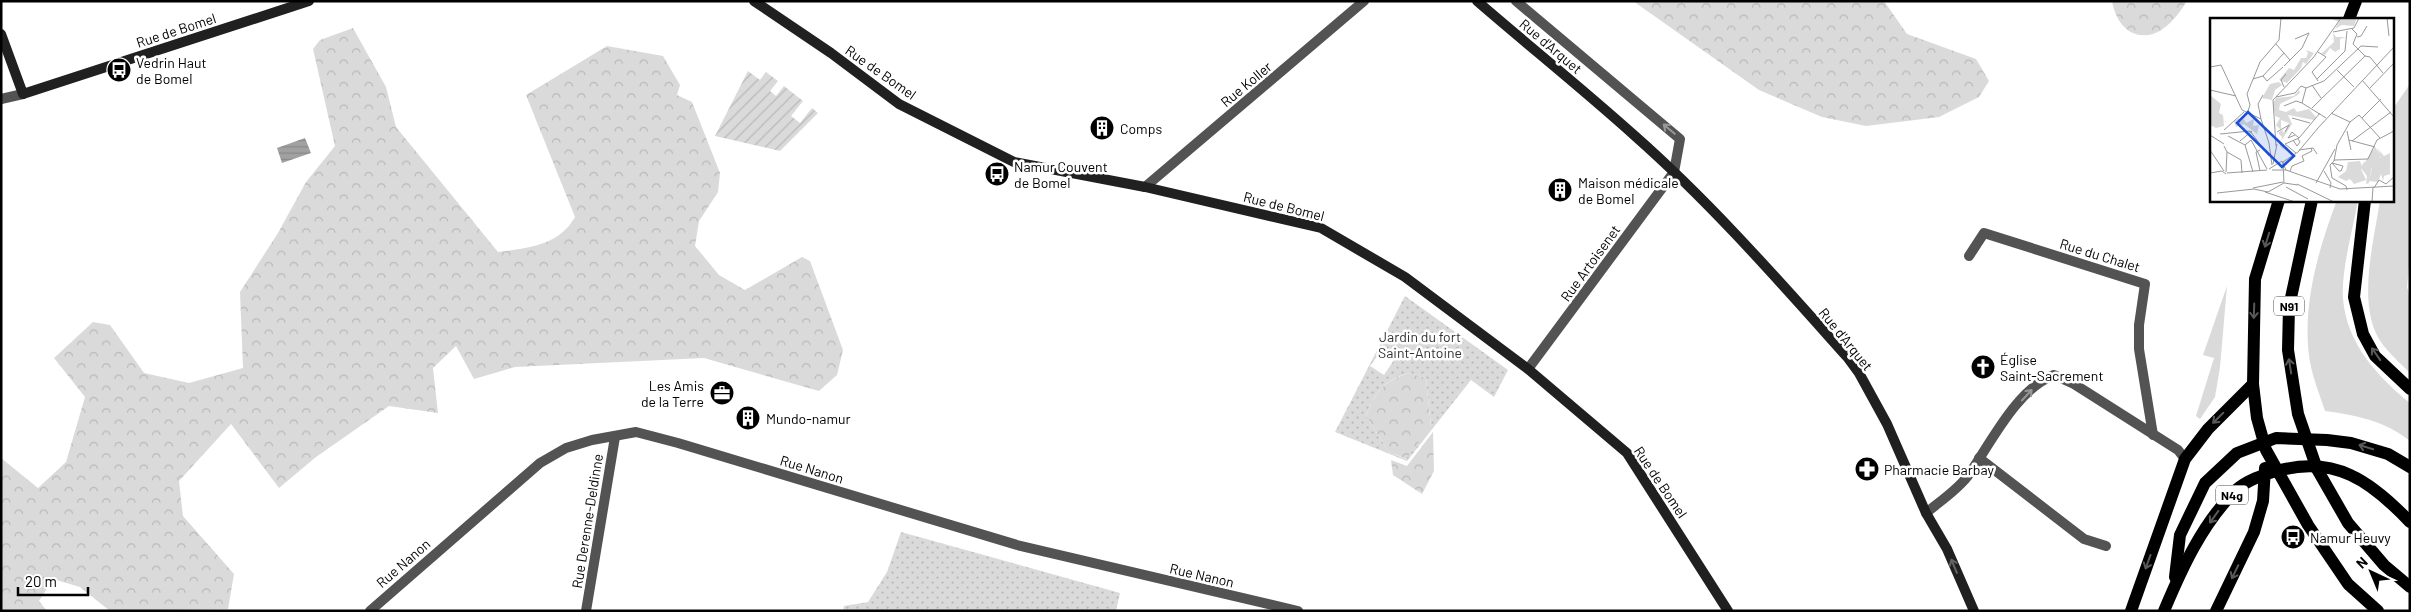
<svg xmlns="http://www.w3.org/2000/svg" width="2411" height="612" font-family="Barlow,sans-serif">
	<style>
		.grass { fill: #dadada }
		.forest { fill: url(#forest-crowns) }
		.park { fill: url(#park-dots); fill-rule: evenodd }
		.garden { fill: url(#garden-furrows) }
		.water { fill: url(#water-rules) }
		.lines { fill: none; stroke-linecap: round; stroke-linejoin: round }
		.street { stroke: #535353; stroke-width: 10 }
		.secondary { stroke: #202020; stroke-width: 10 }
		.primary { stroke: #000; stroke-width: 12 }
		.oneway { stroke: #989898 }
		.oneway2 { stroke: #595959 }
		.oneway3 { stroke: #636363 }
		.labels { text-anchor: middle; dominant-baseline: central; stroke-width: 5; stroke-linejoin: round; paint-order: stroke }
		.shield { fill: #fff; stroke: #4c4c4c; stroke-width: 1 }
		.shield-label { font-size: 12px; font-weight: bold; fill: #000 }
		.street-label { font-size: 14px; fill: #000; stroke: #fff }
		.poi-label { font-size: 14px; fill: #000; stroke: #fff; text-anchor: start }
		.park-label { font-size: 14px; fill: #313131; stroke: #fff }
		.inset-road { fill: none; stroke: #999; stroke-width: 1 }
		.view { fill: #1d4ed8; fill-opacity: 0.15; stroke: #1d4ed8; stroke-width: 2.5 }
		.inset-edge { fill: none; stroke: #000; stroke-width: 2.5 }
	</style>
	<defs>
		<pattern id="forest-crowns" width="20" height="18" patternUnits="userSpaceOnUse" patternTransform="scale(1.25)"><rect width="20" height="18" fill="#dadada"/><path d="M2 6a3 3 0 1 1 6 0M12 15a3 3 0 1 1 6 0" fill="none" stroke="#b9b9b9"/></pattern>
		<pattern id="park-dots" width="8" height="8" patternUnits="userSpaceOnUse" patternTransform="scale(1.25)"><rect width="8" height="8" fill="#dadada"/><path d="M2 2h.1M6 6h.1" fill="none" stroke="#b9b9b9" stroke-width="1.8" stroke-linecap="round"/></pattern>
		<pattern id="garden-furrows" width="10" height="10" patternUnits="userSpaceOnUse" patternTransform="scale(1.25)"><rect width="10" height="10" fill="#dadada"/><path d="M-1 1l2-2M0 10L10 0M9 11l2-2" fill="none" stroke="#b9b9b9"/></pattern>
		<pattern id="water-rules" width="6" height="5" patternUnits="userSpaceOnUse" patternTransform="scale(1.25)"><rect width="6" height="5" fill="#a1a1a1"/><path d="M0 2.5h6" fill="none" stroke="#898989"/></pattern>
	</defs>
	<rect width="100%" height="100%" fill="#fff"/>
	<g class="grass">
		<path d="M2410 84V257L2407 287 2410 297V373C2401 364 2391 355 2383 345 2355 309 2374 242 2380 200H2392V110Z"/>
		<path d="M2337 200H2358C2353 230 2341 269 2343 299 2347 344 2377 376 2410 403V441C2386 421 2355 415 2325 411 2320 395 2313 379 2310 362 2301 309 2318 250 2337 200Z"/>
		<polygon points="2227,286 2220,367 2215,397 2200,419 2196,416 2214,358 2203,355"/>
	</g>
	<g class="forest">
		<polygon points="1633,1 1884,1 1907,34 1976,59 1989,81 1979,97 1939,117 1866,126 1822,117 1759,90"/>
		<path d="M2112 1H2187C2179 14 2165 33 2148 35 2127 38 2115 19 2112 1Z"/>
		<path d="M353 28 386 87 396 127 498 252C527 248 559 246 575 217L526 95 607 46 663 56 680 85 677 95 692 102 720 173 718 192 699 221 695 246 719 275 745 290 802 257 810 261 843 350 837 375 819 391 704 358 515 367 474 379 456 346 433 368 438 413 389 406 316 457 279 488 231 424 179 481 183 516 234 574 228 609 110 611 80 587 53 579 39 601 47 611H1V458L38 488 66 462 85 397 54 358 93 322 110 325 144 373 189 383 243 368 240 292 278 233 306 182 335 146 313 49 320 40Z"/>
		<path d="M1409 373 1426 378 1431 427 1407 459 1389 452 1366 416C1376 391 1382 382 1409 373Z"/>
		<polygon points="1433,432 1434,471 1422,494 1393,475 1391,460 1407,466"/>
	</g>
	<g class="park">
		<path d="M1405 296 1508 370 1494 397 1471 380 1407 461 1335 432ZM1381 351 1394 360 1384 375 1370 366ZM1409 373 1426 378 1431 426 1406 459 1389 452 1366 416C1376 391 1383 381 1409 373Z"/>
		<polygon points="901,532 1120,593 1116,611 843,611 844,606 868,602 887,572"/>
	</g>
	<polygon class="garden" points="748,71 760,80 766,72 778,81 770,91 776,96 784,86 803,101 791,116 800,123 812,108 818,113 780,151 715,136"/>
	<polygon class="water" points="305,138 311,153 282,163 277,148"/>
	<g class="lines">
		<g class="street">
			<polyline points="1516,1 1680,139 1674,172 1528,369"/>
			<polyline points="1,99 23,94"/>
			<polyline points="1145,187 1364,1"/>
			<polyline points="1969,256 1984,233 2145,284 2139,325 2139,349 2153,435"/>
			<polyline points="1979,458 2084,539 2106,546"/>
			<path d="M1926 513C1939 502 1956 491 1967 477 1990 445 2016 389 2054 375L2074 384 2178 450 2185 459"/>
			<polyline points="370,611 540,463 566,448 592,440 636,432 678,443 1017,545 1298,611"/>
			<polyline points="586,611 615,437"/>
		</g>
		<g class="secondary">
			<polyline points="754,1 831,53 899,104 1014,162 1145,187 1321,228 1405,277 1528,369 1627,453 1728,611"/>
			<path d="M1477 1C1529 46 1584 90 1635 136 1712 204 1780 282 1848 358L1859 373 1887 424 1926 513 1947 549 1974 611"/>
			<polyline points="1,34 23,94 309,1"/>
		</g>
		<g class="primary">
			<polyline points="2349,19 2356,1"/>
			<polyline points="2279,200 2255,279 2253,384 2257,418 2266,450 2308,525 2348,584 2378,611"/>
			<polyline points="2312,200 2289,307 2288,350 2298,414 2317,469 2348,523 2384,565 2410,587"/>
			<polyline points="2365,200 2354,297 2363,334 2375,356 2410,389"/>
			<polyline points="2175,577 2180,535 2205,483 2237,453 2276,438 2327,440 2351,443 2388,454 2410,467"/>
			<polyline points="2131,611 2185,459 2208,429 2253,384"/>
			<path d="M2164 611C2182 568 2202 524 2236 490 2246 481 2264 474 2277 471 2335 455 2371 481 2410 522"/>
			<polyline points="2216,611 2254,532 2263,501 2265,468"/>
		</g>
	</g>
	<defs><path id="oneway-shaft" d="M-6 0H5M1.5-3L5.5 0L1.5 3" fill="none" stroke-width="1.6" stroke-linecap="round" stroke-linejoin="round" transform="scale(1.25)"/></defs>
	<g class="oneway">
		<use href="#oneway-shaft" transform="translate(1669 129) rotate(-140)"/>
		<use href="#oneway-shaft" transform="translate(2027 395) rotate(-47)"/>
	</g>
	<g class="oneway2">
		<use href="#oneway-shaft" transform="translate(2267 240) rotate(107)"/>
		<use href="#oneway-shaft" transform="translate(2254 311) rotate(92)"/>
		<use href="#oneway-shaft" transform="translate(2376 354) rotate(-125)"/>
		<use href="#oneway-shaft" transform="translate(2290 366) rotate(-99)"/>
		<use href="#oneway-shaft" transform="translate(2218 418) rotate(135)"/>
		<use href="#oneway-shaft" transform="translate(2366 447) rotate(-163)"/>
		<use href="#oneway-shaft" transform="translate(2214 517) rotate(126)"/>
		<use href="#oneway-shaft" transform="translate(2148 562) rotate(110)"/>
		<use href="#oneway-shaft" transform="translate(2235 572) rotate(116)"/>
	</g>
	<use class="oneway3" href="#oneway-shaft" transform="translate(1954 566) rotate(-113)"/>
	<defs>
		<symbol id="bus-disc" viewBox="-11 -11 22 22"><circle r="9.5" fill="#000" stroke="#fff"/><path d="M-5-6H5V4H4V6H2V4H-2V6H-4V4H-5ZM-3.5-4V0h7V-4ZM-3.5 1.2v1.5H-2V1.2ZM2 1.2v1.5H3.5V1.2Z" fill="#fff"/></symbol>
		<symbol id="building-disc" viewBox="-11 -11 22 22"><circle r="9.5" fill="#000" stroke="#fff"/><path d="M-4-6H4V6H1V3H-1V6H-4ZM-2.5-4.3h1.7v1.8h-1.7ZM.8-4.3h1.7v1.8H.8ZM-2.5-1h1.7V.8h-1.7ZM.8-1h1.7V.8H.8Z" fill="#fff"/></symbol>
		<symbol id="church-disc" viewBox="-11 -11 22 22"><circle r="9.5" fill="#000" stroke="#fff"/><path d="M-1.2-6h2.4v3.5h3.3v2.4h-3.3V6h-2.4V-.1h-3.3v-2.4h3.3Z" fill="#fff"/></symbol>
		<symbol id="office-disc" viewBox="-11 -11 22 22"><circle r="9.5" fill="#000" stroke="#fff"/><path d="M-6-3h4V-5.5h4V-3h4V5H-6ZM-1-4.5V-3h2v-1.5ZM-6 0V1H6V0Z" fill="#fff"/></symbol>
		<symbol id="pharmacy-disc" viewBox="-11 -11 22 22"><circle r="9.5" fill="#000" stroke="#fff"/><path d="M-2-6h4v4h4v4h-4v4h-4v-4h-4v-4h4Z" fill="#fff"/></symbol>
	</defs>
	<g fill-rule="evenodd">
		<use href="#bus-disc" x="105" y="56" width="28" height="28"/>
		<use href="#building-disc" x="1088" y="114" width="28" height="28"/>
		<use href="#bus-disc" x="983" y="160" width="28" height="28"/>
		<use href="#building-disc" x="1546" y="176" width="28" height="28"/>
		<use href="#church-disc" x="1969" y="353" width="28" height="28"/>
		<use href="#office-disc" x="708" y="379" width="28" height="28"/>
		<use href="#building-disc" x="734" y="404" width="28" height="28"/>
		<use href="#pharmacy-disc" x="1853" y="455" width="28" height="28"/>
		<use href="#bus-disc" x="2279" y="523" width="28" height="28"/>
	</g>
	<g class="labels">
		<g class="shield">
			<rect x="2274" y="296.5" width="30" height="19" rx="4"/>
			<rect x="2216" y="485.5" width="32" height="19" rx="4"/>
		</g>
		<g class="shield-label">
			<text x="2289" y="306">N91</text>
			<text x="2232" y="495">N4g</text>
		</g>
		<g class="street-label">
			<text transform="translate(176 30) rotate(-18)">Rue de Bomel</text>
			<text transform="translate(1551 46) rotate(40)">Rue d'Arquet</text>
			<text transform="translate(881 72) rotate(35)">Rue de Bomel</text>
			<text transform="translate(1246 84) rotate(-40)">Rue Koller</text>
			<text transform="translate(1284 206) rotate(14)">Rue de Bomel</text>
			<text transform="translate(2100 255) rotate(17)">Rue du Chalet</text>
			<text transform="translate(1590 263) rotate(-54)">Rue Artoisenet</text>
			<text transform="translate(1846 339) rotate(51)">Rue d'Arquet</text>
			<text transform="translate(812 469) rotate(17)">Rue Nanon</text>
			<text transform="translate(1661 482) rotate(56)">Rue de Bomel</text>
			<text transform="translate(587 521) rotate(-81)">Rue Derenne-Deldinne</text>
			<text transform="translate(403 563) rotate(-41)">Rue Nanon</text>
			<text transform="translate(1202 575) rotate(13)">Rue Nanon</text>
		</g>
		<g class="poi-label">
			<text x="136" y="62">Vedrin Haut<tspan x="136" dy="16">de Bomel</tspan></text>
			<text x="1120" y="128">Comps</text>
			<text x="1014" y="166">Namur Couvent<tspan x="1014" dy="16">de Bomel</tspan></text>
			<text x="1578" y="182">Maison médicale<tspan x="1578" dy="16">de Bomel</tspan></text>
			<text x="2000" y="359">Église<tspan x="2000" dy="16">Saint-Sacrement</tspan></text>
			<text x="704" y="385" text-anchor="end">Les Amis<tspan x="704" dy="16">de la Terre</tspan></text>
			<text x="766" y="418">Mundo-namur</text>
			<text x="1884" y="469">Pharmacie Barbay</text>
			<text x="2310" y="537">Namur Heuvy</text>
		</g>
		<g class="park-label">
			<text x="1420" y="336">Jardin du fort<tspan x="1420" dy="16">Saint-Antoine</tspan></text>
		</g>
	</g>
	<g transform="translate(2210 18)">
		<rect width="184" height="184" fill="#fff"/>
		<path d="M165 129 171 138 161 151 159 165 156 166 157 158 151 150Z" fill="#dadada"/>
		<path d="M120 0H145L146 2 144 8 132 7 125 11 129 4ZM96 32 104 35 96 46 93 44 91 50 77 65 69 62 79 50 84 52 91 40H96L98 35ZM69 64 72 67 65 72 62 82 52 80 60 66ZM89 72 90 75 86 78 70 86 69 92 76 94 84 90 87 94 99 91 106 99 104 102 78 97 82 106 71 123 74 132 70 128 72 119 68 115 72 112 74 115 79 105 71 102V112L66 107 70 100 65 98 63 85 66 80 84 78ZM29 100 30 104 34 101 36 105 44 101 43 108 49 107 47 116 34 106 26 109 24 103ZM167 130 174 138 180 135V156L174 158 173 163 171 156 168 164 159 163 163 144 171 139ZM150 143 152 148 154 143 155 150 151 151 156 162 144 166 140 161 136 163 128 159 136 153 138 144Z" fill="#dadada"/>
		<path d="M123 15 126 19H136L130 21V31L125 34 120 30 115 37 111 36 124 24ZM0 77 11 86 9 95 13 97 14 108 6 110 0 107Z" fill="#dadada"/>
		<path class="inset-road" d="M177 0 179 18M142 11 147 16 143 26 155 38M123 14 144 10 149 0M147 19 151 18 157 8M85 21 99 15M66 26 80 42M108 34 116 39 102 54 108 63M155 38 160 39 173 55M74 48 92 30 99 15M0 49 11 47 32 92 51 101 59 125 62 147M127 52 144 69M53 58 57 63 73 49M43 61 53 58 74 35M107 61 135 33 137 13M152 62 184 99M102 67 111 80M74 69 71 62 76 56M96 70 114 63 151 28 168 29M96 70 92 85 116 100M160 70 184 45M0 72 26 78M66 79 85 75 91 68 96 70M74 88 86 83 92 85M102 90 155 38M121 95 140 104 127 127 124 143M37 96 40 87 37 76 50 44 69 22 71 0M82 100 100 105M152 100 171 81M51 101 48 86 53 77M140 104 149 97 170 120M107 111 184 29M14 112 34 94M137 113 141 132M67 114 79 107 75 114M10 116 40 113 59 138M0 117 14 126M85 117 78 120 82 114 89 120M18 118 35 127 43 154M83 122 87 128 90 124 88 121M139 122 165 129M30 123 42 113M142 123 181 94M35 127 41 122 57 151M14 128 17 134 16 154M66 128 63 82 103 40 131 0M0 132 14 153M89 132 103 130 107 136M17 134 31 142 32 155M86 135 75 126 89 120 110 95M122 145 133 148 131 153H129ZM63 146 67 126M59 151 72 143 76 152M62 152H76L130 171 184 168M50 153 46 134 50 132M80 153 82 148 94 143 92 138 102 133 101 130M114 153 121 165 120 170M0 155 12 153 16 156M17 155 57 152M106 165 125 131M87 166 124 184M88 167 74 165 73 144 88 134 108 110M76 169 98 181M43 170 73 164M164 170 169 162 176 166 184 159M137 172 136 168 122 160 120 147 125 142 158 141 167 122 184 113M55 174 85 184M7 175 44 171 58 174 74 165M57 184H73M162 184 163 169"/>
		<path class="view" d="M38 94 84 138 72 149 27 105Z"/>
		<rect width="184" height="184" class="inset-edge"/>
	</g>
	<rect width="2411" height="612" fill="none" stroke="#000000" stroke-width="5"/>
	<g transform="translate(2371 572) rotate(316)" stroke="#ffffff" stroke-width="4" paint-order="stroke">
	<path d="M0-4L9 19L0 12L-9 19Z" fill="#000000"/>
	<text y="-8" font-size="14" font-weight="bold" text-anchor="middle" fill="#000000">N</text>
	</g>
	<path d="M18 587v8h70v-8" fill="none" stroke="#000000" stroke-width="2.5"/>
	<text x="25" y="587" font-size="15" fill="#000000" stroke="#ffffff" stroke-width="4" paint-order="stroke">20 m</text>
</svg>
